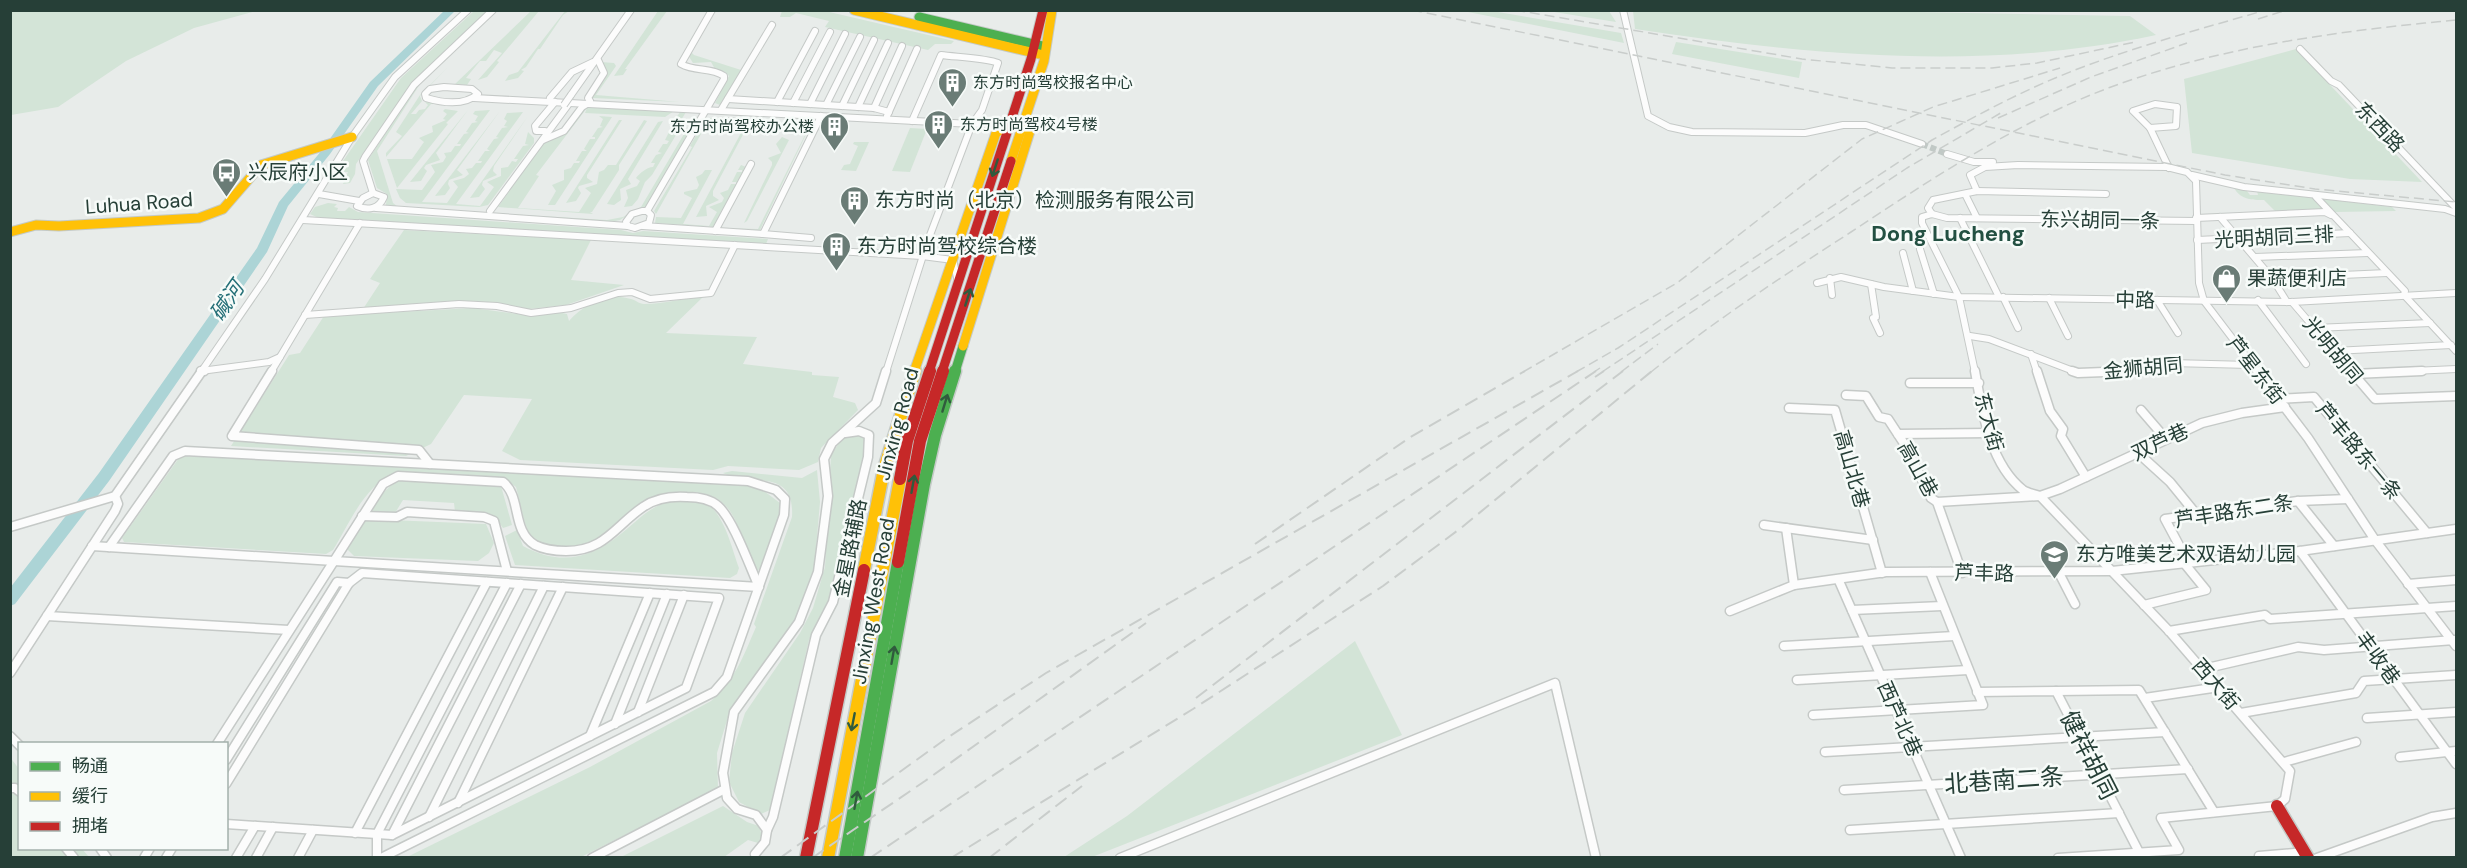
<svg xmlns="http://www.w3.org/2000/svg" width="2467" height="868" font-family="'DM Sans','Noto Sans SC',sans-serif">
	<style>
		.green { fill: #d3e4d7 }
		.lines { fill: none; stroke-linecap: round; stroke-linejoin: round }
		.river { fill: #acd4d6; fill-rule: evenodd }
		.street-tunnel { stroke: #c1c9c6; stroke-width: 6; stroke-dasharray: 6 3; stroke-linecap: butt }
		.street-far1-casing { stroke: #c5c9c7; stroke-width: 8 }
		.street-casing { stroke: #c5c9c7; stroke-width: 11 }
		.fast-far1-casing { stroke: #c4cac7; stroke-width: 11 }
		.fast-casing { stroke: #c4cac7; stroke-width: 15 }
		.slow-far1-casing { stroke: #c4cac7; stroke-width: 11 }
		.slow-casing { stroke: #c4cac7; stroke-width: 15 }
		.jam-far1-casing { stroke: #c4cac7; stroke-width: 11 }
		.jam-casing { stroke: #c4cac7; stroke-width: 15 }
		.street-far1 { stroke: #fcfcfc; stroke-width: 6 }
		.street { stroke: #fcfcfc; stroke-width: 8 }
		.fast-far1 { stroke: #4caf50; stroke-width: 9 }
		.fast { stroke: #4caf50; stroke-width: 12 }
		.slow-far1 { stroke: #ffc107; stroke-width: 9 }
		.slow { stroke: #ffc107; stroke-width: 12 }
		.jam-far1 { stroke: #c62828; stroke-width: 9 }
		.jam { stroke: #c62828; stroke-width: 12 }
		.rail-far1 { stroke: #c9cdcb; stroke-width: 1.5; stroke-dasharray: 10 5; stroke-linecap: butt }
		.rail { stroke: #c9cdcb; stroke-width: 2; stroke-dasharray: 14 7; stroke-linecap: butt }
		.street-bridge-casing { stroke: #c5c9c7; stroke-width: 8; stroke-linecap: butt }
		.street-bridge { stroke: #fcfcfc; stroke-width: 6 }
		.oneway { stroke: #305b3d }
		.labels { text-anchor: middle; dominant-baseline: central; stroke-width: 5; stroke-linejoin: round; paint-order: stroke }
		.far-poi-label { font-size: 16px; fill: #263f37; stroke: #f7fbf9; text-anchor: start }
		.street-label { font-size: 20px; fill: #263f37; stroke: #f7fbf9 }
		.poi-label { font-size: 20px; fill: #263f37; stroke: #f7fbf9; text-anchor: start }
		.water-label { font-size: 21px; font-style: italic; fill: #246f77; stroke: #f7fbf9 }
		.quarter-label { font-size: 22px; font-weight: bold; fill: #235042; stroke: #f7fbf9 }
		.near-street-label { font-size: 24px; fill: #263f37; stroke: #f7fbf9 }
	</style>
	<rect width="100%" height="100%" fill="#e8ecea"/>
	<g class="green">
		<polygon points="11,10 256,10 256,11 194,28 126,61 58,107 11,115"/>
		<polygon points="474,11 489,11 412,82 356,164 355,174 350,183 343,184 348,172 340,172 343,161 401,78"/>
		<polygon points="531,11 539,11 497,61 499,62 487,77 478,80 502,53 494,50 486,61 480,61 466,78 471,79 467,85 455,84"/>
		<polygon points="565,11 569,11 563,15 540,49 538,49 526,67 521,70 524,71 518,78 505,81 509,75 518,72"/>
		<polygon points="658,11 667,11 625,69 627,69 623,75 614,76"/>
		<polygon points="782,11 825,11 954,41 951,44 935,44 928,50 825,27 829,21 796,13 790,17 780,17"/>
		<polygon points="1463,11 1492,11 1621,33 1624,43"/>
		<polygon points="1548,11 1609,11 1616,22"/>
		<path d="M1863 11 2130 16 2156 35C1984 72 1807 55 1635 29L1633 11Z"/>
		<polygon points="1676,42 1802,62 1799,78 1672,54"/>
		<polygon points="2296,49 2422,182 2350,179 2192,153 2184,79"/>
		<polygon points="691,52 694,55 741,70 720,105 715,103 729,76 725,72 715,69 711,62 693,63 688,55"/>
		<polygon points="601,62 614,63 616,66 596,95 680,102 593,98 590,97 607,73"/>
		<polygon points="448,67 420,96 422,101 411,114 416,114 419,110 425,109 428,105 425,102 466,104 431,104 386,157 386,153 402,136 396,132 420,95"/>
		<polygon points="418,84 420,84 377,151 393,203 398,207 483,213 388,207 386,205 387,194 377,188 368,160"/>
		<polygon points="590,106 674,111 665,117 585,113 587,108 536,175 539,176 518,208 579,212 591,193 585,188 597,184 599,172 604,170 608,165 616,165 644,120 647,121 619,165 619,170 592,212 590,212 593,214 498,207 543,143 560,135 584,107"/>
		<polygon points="445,109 458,111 446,123 448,124 397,188 387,159 412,159 424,142 419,138 433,132 432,126 446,120 443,119 447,114 443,111"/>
		<polygon points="468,110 436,153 440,160 426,165 424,168 427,171 421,181 410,182"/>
		<polygon points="490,110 422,202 447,203 458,187 453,181 464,178 469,174 466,169 472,168 476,163 481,163 482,161 478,161 485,151 490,151 487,149 494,139 499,138 496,137 502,128 508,127 504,126 507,121 504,119 507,113 523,112 456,204 480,206 494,187 487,182 501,176 501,168 508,167 512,161 516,162 518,159 514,159 523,146 529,145 525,144 528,132 534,138 534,143 488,205 479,207 406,203 400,198 396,189 422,190 435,172 431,165 443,162 446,157 444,153 451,152 455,146 460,146 461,144 457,144 464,134 469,133 466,132 472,123 478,122 475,121 478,116 473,114 475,111"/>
		<polygon points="500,111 457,170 463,175 449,180 448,184 450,188 445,195 435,196"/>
		<path d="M681 111 690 112H686L678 125H682L652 175 645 182 638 199 632 206 624 207 628 198 626 190 637 186 640 181 636 178C640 173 647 167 653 167L655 163H651L656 155 662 153 658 152 663 144H667L669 141 665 140 669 132 675 133 678 126H675L678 122 675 119Z"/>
		<polygon points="528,116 494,166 493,171 497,175 483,181 482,185 485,189 479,197 470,198"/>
		<polygon points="599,116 612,117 555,205 548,205 556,191 552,185 564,180 564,170 571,168 574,163 579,163 580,161 576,161 582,151 587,151 584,149 590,139 595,139 595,137 592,137 598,128 603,127 600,126 603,119"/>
		<polygon points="694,117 699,118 646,208 632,212 620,220 611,222 490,215 492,213 607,220 623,217 641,207"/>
		<polygon points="706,118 721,118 706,125 656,214 654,211 688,154 692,147 690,146"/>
		<polygon points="619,120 622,120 587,175 587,178 593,182 579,186 578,188 581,193 576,201 566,203"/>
		<polygon points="663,121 628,179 631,184 620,189 621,200 614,205 607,204 658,122"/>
		<polygon points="795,122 812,122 760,230 720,228 758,229 806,133 804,129 791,129"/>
		<polygon points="747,127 713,191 713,196 719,200 706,206 707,216 696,217 742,131"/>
		<polygon points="910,128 927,129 910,172 892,171"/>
		<polygon points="782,137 789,140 747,221 744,223 772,165 772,162 768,158 781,153 776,144"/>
		<polygon points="854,142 869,142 856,171 841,170 844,165 850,164 858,146 853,144"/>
		<polygon points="741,165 746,167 714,227 655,223 656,217 681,218 692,198 684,194 684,192 697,189 699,185 696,177 702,174 705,170 712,170 683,224 709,226 717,212 709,207 722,202 724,198 720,193 728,190 731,184 736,184 736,182 732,182 737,172 742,172 742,170 738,170"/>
		<path d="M2234 188 2247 191 2250 195H2258L2257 191 2392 207 2396 211 2335 212 2330 209 2275 211 2264 200C2252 200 2241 200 2234 188Z"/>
		<polygon points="328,203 337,204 334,207 338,208 337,211 345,211 349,207 358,212 621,230 633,233 643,231 768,239 766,244 321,219 310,214 315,207"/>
		<polygon points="404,230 591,240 571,280 624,285 566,305 529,309 494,302 459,302 363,309 380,283 370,279"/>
		<path d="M704 296 666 333 757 337 743 364 812 372V375L839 377 833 397 855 403 858 410 821 448 818 462 799 470 728 466 713 470 520 460 502 451 532 399 464 395 431 444 406 456 231 446 289 355 300 353 324 316 473 308 533 316 553 311 567 314 569 321C584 304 608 292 631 299 636 300 639 304 644 304 664 304 685 298 704 296Z"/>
		<polygon points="859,433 867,441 828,602 809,640 770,810 761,814 739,802 729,782 732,753 745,713 800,633 813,608 825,567 831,455 845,434"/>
		<path d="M183 456 750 484 764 491 780 503 778 524 762 567 757 571C740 550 743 517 719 500 700 486 655 493 636 506 624 515 615 528 602 536 586 547 543 555 530 535 523 522 520 501 516 487L504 478 397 473C365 483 350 523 333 550L326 554 124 542 122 538 179 458Z"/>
		<path d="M817 470 820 502 814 572 797 621 729 714 717 753 718 788 581 857 405 858 590 767 711 701C736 678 743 657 756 627L754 624 792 517C795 466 749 487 723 473L732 471 802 478Z"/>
		<path d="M403 480 501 486 512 525 503 528C491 509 476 511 455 512L454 503 403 500 395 513H371C380 498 385 485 403 480Z"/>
		<path d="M673 500C681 500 690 499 698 500 723 505 731 547 739 568L737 574 730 578 515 565 505 536 517 530 523 546C559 566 591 559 622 533 642 517 647 508 673 500Z"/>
		<polygon points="366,519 486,524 494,543 489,553 478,561 354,556 347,549"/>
		<polygon points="1355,641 1402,735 1092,857 1064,857 1127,816"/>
		<polygon points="10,757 19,769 20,848 82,849 89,857 11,857"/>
		<polygon points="723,806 747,822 759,826 763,839 758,843 748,840 724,857 619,858"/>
	</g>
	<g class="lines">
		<polygon class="river" points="445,10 456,10 378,86 330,154 288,206 267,252 109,481 15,604 10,606 10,588 99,473 257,248 279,202 322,150 370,82"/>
		<polyline class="street-tunnel" points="1922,144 1947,154"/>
		<defs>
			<g id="street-far1">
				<polyline points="1623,10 1648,116 1669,127 1692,132 1805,133 1843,125 1866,125 1922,144"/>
				<polyline points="2300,49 2331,81 2339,85 2456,208"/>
				<path d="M444 87 472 89 478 94C464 106 443 103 426 98L425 94 430 89Z"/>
				<polyline points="571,95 631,10"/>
				<polyline points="474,98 972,124 1010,123"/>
				<polyline points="550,98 572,72 593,62"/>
				<polyline points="728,99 874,108 889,112"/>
				<polyline points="590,101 588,98 604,73 598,60"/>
				<polyline points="777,102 815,31"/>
				<polyline points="793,103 830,32"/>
				<polyline points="810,104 845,34"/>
				<polygon points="2155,104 2177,107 2176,126 2150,128 2133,111"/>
				<polyline points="826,105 860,37"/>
				<polyline points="842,106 874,40"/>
				<polyline points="858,107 888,43"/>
				<polyline points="874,108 902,46"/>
				<polyline points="721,110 772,25"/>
				<polyline points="887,116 917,49"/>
				<polyline points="725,121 749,122"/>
				<polyline points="2150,128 2169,168"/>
				<polyline points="545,131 536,131 535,126 555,102"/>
				<polyline points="543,140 564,131 582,107 587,104"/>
				<polyline points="1947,154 1974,162 1993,162"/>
				<polyline points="2192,175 2244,187 2445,209 2456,213"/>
				<polyline points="1977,191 1970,175 1985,167 2018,165 2167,167 2187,172 2196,181 2199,283 2204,301 2258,372"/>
				<polyline points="373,193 363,161 365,157 414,85 493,10"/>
				<path d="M373 193 384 197C379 209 368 211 357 206L363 198Z"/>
				<polyline points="319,194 359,201"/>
				<polyline points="1965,194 1977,218"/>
				<polyline points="2316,197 2405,291 2404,295 2456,351"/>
				<polyline points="376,208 628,226"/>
				<polyline points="490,211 568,105"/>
				<polygon points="642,211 647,211 651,215 649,223 635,228 628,226 626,222 632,214"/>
				<path d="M647 211 724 79V76C711 67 695 72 681 64L712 10"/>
				<polyline points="1932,214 1928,208 1933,200 1977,191 2106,194"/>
				<polyline points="2220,217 2272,278 2287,302"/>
				<polyline points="1960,218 1999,297"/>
				<polyline points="2196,218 2325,212 2331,215"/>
				<polyline points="303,220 922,256 953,260 958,282"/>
				<polyline points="643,226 763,234 821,116"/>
				<polyline points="715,231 751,164"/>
				<polyline points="763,234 811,238"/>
				<polyline points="2197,240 2350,233"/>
				<polyline points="1920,249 1934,294"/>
				<polyline points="1903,253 1913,291"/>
				<polyline points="2255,257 2368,253"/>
				<polyline points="1830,278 1832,295"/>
				<polyline points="2272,278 2387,273"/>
				<polyline points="1817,283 1841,277 1884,287 1959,297 2292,302 2456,293"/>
				<polyline points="1871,284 1876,317 1873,318 1880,333"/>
				<polyline points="2003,297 2018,328"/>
				<polyline points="2049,298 2068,336"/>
				<polyline points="2157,300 2178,333"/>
				<polyline points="2258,300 2306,364"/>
				<polyline points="2292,302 2352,372"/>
				<polyline points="305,315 459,304 497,306 531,313 571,308 618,293 632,292 650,299 711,293 735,245"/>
				<polyline points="2315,328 2430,323"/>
				<polyline points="1970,336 1989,339 2076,372"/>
				<polyline points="2334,351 2451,345"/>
				<polyline points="2031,354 2037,372"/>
				<polyline points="201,371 269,362 280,357 360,223"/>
				<polyline points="201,372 265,279 352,137 395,77 468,10"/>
				<polyline points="271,372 280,357"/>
				<path d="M886 372 927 243 972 124 982 110 998 63C987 58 956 57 941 55L912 121"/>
				<polyline points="1975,372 1959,297 1922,223 1922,217 1932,214 1947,218 2196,221"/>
				<polyline points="2097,372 2168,369 2171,363 2250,365"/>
				<polyline points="2391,372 2456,369"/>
			</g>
			<g id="street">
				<polyline points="201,371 204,371"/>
				<polyline points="272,371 232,436 419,450 430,464"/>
				<path d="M1975 371C1982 410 1989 463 2023 490 2027 493 2034 494 2040 496L2169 631 2290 771 2285 799 2277 806 2161 818 2179 850 2058 858"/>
				<polyline points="2037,371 2050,411 2063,429 2061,436 2086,477"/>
				<polyline points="2072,371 2078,373 2131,371"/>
				<polyline points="2257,371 2308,438 2375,540 2456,646"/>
				<polyline points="2351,371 2375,399 2456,396"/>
				<polyline points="2353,374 2422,371"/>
				<polyline points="1910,383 1979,383"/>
				<polyline points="1846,395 1866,396 1879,417 1888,419 1905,445 1931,498 1937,502 1962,573"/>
				<polyline points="2278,399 2314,397 2427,533"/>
				<polyline points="1789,408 1835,410 1882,573"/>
				<polyline points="2141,410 2166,439"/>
				<polyline points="1898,434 1989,433"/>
				<polyline points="2137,452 2170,482 2197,515"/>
				<path d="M398 476 503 482C522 497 511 531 535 545 545 550 556 551 566 551 605 551 615 526 643 507 656 498 672 496 687 497 697 497 710 499 718 506 733 519 750 567 759 587L334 561 383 484Z"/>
				<polyline points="2298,501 2334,546"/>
				<polyline points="1937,502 2040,496 2060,489 2202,423 2242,413 2285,407"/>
				<polyline points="362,516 397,517 407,512 484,517 494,521 507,571"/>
				<polyline points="1764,525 1873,540"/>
				<polyline points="10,527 115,496 202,371"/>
				<polyline points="1786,528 1794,585"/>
				<polyline points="92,546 334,561"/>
				<polyline points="109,547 173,456 185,451 748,481 776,490 785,499 784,515 727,677 714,692 381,858"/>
				<polyline points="2300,551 2456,764"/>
				<polyline points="2188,562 2165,519 2298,501 2348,499"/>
				<polyline points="2059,573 2075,604"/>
				<polyline points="1839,581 1961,858"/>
				<polyline points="2408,584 2456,580"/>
				<polyline points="2144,605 2206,590 2184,563"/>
				<polyline points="1852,610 1942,606"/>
				<polyline points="1730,611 1794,585 1886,572 2112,571 2300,551 2456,529"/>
				<polyline points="47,616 289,630"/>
				<polyline points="2169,631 2265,615 2270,619 2456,606"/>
				<polyline points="1784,646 1954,636"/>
				<polyline points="2203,669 2298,647 2324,650 2454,640"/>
				<polyline points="10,673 115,511 118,504 115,496"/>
				<polyline points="1797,680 1968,670"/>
				<polyline points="2056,691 2139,690 2214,812"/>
				<polyline points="1977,692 2056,691 2142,858"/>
				<polyline points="2145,698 2219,687"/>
				<polyline points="638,712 684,595"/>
				<polyline points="2241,713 2356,693 2364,681 2456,675"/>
				<polyline points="1813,715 1983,705 1930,572"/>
				<polyline points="2367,718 2456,712"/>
				<polyline points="615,724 667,594"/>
				<polyline points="10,736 20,746"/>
				<polyline points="590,736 650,593"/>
				<polyline points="217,744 334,561"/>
				<polyline points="1825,752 2165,732"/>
				<polyline points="2400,757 2456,751"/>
				<polyline points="226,760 337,582 349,583"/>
				<polyline points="2284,762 2356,742"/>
				<polyline points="226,784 349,583 362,573 719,598 686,688 392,835 226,824"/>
				<polyline points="10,788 15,788 20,792"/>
				<polyline points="1844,790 2188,769"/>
				<polyline points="458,803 563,587"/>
				<polyline points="429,817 544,586"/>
				<polyline points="767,830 773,817 816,635 833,602 868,457 869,435 859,431 845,433"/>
				<polyline points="1850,830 2119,813"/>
				<polyline points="355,833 487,582"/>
				<polyline points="392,835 521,584"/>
				<polyline points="66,848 74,858"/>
				<polyline points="100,848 107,858"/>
				<polyline points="755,854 765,842 767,830 756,815 737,809 727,798 723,773 734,712 799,622 818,572 828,496 824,459 832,443 876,403 886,371"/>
				<polyline points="2259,856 2305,852"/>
				<polyline points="144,858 150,848"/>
				<polyline points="166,858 172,848"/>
				<polyline points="236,858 255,826"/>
				<polyline points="256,858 273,827"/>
				<polyline points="298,858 313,830"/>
				<polyline points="377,858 377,834 507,583"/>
				<polyline points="592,858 725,789"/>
				<polyline points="1120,858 1555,683 1596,858"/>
				<polyline points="2317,858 2432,817 2456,813"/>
			</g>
			<g id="fast-far1">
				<polyline points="919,17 1042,46"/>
				<polyline points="955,372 963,346"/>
			</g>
			<g id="fast">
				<polyline points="845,858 898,562"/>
				<polyline points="857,858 924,484 935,435 955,371"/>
			</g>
			<g id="slow-far1">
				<polyline points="854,10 1039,54"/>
				<polyline points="1011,161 1044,61 1052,10"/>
				<polyline points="10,232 36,225 59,226 199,218 223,209 261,165 352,137"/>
				<polyline points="963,346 1031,128"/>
				<polyline points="914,372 996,133 1010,123"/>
			</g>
			<g id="slow">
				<polyline points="864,570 884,469 915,371"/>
				<polyline points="828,858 900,479"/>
			</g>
			<g id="jam-far1">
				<polyline points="929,372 1031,59 1043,10"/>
				<polyline points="942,372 1011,161"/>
			</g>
			<g id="jam">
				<polyline points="900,479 907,441 930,371"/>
				<polyline points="898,562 920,441 943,371"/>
				<polyline points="2277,806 2308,858"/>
				<polyline points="806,858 864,570"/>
			</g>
		</defs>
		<use href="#street-far1" class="street-far1-casing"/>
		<use href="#street" class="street-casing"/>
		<use href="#fast-far1" class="fast-far1-casing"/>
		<use href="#fast" class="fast-casing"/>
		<use href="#slow-far1" class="slow-far1-casing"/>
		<use href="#slow" class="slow-casing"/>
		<use href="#jam-far1" class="jam-far1-casing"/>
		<use href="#jam" class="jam-casing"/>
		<use href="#street-far1" class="street-far1"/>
		<use href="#street" class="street"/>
		<use href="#fast-far1" class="fast-far1"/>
		<use href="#fast" class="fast"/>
		<use href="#slow-far1" class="slow-far1"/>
		<use href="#slow" class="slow"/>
		<use href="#jam-far1" class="jam-far1"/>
		<use href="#jam" class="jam"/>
		<g class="rail-far1">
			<polyline points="1412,10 2225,175 2315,189 2456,202"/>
			<polyline points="1515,10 1802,59 1892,68 1992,68 2037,63 2135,42"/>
			<polyline points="2258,19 2287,10"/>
			<polyline points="1998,118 2091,77 2187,43"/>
			<polyline points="1523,372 1677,283 1862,139 1933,107 2060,68"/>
			<path d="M1576 372 1618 348 1932 140C1974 117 2016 94 2060 76 2126 49 2197 30 2266 10"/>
			<polyline points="1594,372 1600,368"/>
			<polyline points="1602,372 1907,168 2004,111"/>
			<polyline points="1621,372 1658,344"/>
			<path d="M1651 372C1714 321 1783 276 1851 232 1933 178 2017 122 2111 87 2222 46 2339 31 2456 20"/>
		</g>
		<g class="rail">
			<polyline points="1595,377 1604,371"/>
			<polyline points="1255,544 1409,438 1525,371"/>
			<polyline points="1196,698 1623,371"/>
			<polyline points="780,858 947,738 1046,673 1578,371"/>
			<polyline points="812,858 925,781 1146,623"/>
			<polyline points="870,858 1596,371"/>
			<polyline points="951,858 1193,709 1383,586 1461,528 1652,371"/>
			<polyline points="989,858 1082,786"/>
		</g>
		<defs>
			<polyline id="street-bridge" points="564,105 571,95"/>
		</defs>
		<use href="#street-bridge" class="street-bridge-casing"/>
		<use href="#street-bridge" class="street-bridge"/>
	</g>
	<defs><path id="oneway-shaft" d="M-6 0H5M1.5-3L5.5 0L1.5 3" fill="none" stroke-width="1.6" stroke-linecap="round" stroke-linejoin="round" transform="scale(1.5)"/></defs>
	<g class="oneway">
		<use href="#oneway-shaft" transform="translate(995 168) rotate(108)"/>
		<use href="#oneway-shaft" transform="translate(968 297) rotate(-72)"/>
		<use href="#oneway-shaft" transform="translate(945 403) rotate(-73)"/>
		<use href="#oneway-shaft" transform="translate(913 484) rotate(-80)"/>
		<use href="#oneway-shaft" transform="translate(893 655) rotate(-80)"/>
		<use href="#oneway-shaft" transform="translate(853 722) rotate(101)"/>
		<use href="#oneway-shaft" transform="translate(856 800) rotate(-80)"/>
	</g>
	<defs>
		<symbol id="building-pin" viewBox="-11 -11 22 30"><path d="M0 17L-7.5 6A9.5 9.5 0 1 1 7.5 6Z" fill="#6a7c76" stroke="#f7fbf9"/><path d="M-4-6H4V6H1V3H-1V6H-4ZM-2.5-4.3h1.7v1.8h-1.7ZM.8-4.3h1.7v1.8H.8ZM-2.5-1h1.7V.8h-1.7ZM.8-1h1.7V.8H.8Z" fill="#fff"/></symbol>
		<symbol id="bus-pin" viewBox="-11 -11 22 30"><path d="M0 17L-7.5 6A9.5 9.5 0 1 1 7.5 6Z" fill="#6a7c76" stroke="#f7fbf9"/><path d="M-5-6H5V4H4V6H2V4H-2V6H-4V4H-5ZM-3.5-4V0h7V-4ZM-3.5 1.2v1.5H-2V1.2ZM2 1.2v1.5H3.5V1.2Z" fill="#fff"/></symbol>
		<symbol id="shop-pin" viewBox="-11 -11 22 30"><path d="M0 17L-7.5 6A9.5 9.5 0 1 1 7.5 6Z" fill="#6a7c76" stroke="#f7fbf9"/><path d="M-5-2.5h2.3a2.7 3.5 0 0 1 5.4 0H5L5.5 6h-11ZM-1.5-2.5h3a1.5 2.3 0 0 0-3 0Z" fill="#fff"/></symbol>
		<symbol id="school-pin" viewBox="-11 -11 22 30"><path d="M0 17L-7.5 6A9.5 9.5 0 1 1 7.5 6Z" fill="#6a7c76" stroke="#f7fbf9"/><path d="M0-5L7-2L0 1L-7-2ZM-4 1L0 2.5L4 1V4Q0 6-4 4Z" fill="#fff"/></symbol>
	</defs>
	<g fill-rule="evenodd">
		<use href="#building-pin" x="936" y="66" width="33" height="45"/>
		<use href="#building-pin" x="922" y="108" width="33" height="45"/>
		<use href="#building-pin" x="818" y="110" width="33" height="45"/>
		<use href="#bus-pin" x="210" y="156" width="33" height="45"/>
		<use href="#building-pin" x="838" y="184" width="33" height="45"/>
		<use href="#building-pin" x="820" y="230" width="33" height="45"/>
		<use href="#shop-pin" x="2210" y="262" width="33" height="45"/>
		<use href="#school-pin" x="2038" y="538" width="33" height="45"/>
	</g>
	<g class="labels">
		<g class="far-poi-label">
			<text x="973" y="82">东方时尚驾校报名中心</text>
			<text x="960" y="124">东方时尚驾校4号楼</text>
			<text x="814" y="126" text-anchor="end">东方时尚驾校办公楼</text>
		</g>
		<g class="street-label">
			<text transform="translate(2380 127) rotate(46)">东西路</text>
			<text transform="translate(139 203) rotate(-4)">Luhua Road</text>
			<text transform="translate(2100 220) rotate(1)">东兴胡同一条</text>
			<text transform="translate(2274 237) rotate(-3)">光明胡同三排</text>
			<text transform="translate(2135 300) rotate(1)">中路</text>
			<text transform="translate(2333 350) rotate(50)">光明胡同</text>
			<text transform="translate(2143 368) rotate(-5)">金狮胡同</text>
			<text transform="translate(2256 370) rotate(52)">芦星东街</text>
			<text transform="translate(1989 422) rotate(75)">东大街</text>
			<text transform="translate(897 424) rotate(-75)">Jinxing Road</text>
			<text transform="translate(2160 442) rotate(-25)">双芦巷</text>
			<text transform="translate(2359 451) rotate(50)">芦丰路东一条</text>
			<text transform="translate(1852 469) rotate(74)">高山北巷</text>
			<text transform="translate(1918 469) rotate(61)">高山巷</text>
			<text transform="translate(2234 511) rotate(-9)">芦丰路东二条</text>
			<text transform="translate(850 548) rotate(-79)">金星路辅路</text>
			<text transform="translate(1984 573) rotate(1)">芦丰路</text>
			<text transform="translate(873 601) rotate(-80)">Jinxing West Road</text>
			<text transform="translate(2378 658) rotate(54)">丰收巷</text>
			<text transform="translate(2216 684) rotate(49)">西大街</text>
			<text transform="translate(1900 719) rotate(66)">西芦北巷</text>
		</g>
		<g class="poi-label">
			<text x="248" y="172">兴辰府小区</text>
			<text x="875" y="200">东方时尚（北京）检测服务有限公司</text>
			<text x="857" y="246">东方时尚驾校综合楼</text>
			<text x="2247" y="278">果蔬便利店</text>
			<text x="2076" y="554">东方唯美艺术双语幼儿园</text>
		</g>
		<g class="water-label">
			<text transform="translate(227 301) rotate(-55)">碱河</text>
		</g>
		<g class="quarter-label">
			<text x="1948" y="233">Dong Lucheng</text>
		</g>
		<g class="near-street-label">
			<text transform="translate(2089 755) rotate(63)">健祥胡同</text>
			<text transform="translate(2004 780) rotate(-4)">北巷南二条</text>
		</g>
	</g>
	<rect width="2467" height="868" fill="none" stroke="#263f37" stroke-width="24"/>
	<rect x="18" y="742" width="210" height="108" fill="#f7fbf9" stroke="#a3b0ab" stroke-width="1.5"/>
	<rect x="30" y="762" width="30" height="9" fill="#4caf50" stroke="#a3b0ab" stroke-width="1.5"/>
	<text x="72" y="772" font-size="18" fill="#263f37">畅通</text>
	<rect x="30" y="792" width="30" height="9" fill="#ffc107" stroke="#a3b0ab" stroke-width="1.5"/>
	<text x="72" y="802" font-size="18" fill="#263f37">缓行</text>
	<rect x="30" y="822" width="30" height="9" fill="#c62828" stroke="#a3b0ab" stroke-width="1.5"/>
	<text x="72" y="832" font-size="18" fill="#263f37">拥堵</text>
</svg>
